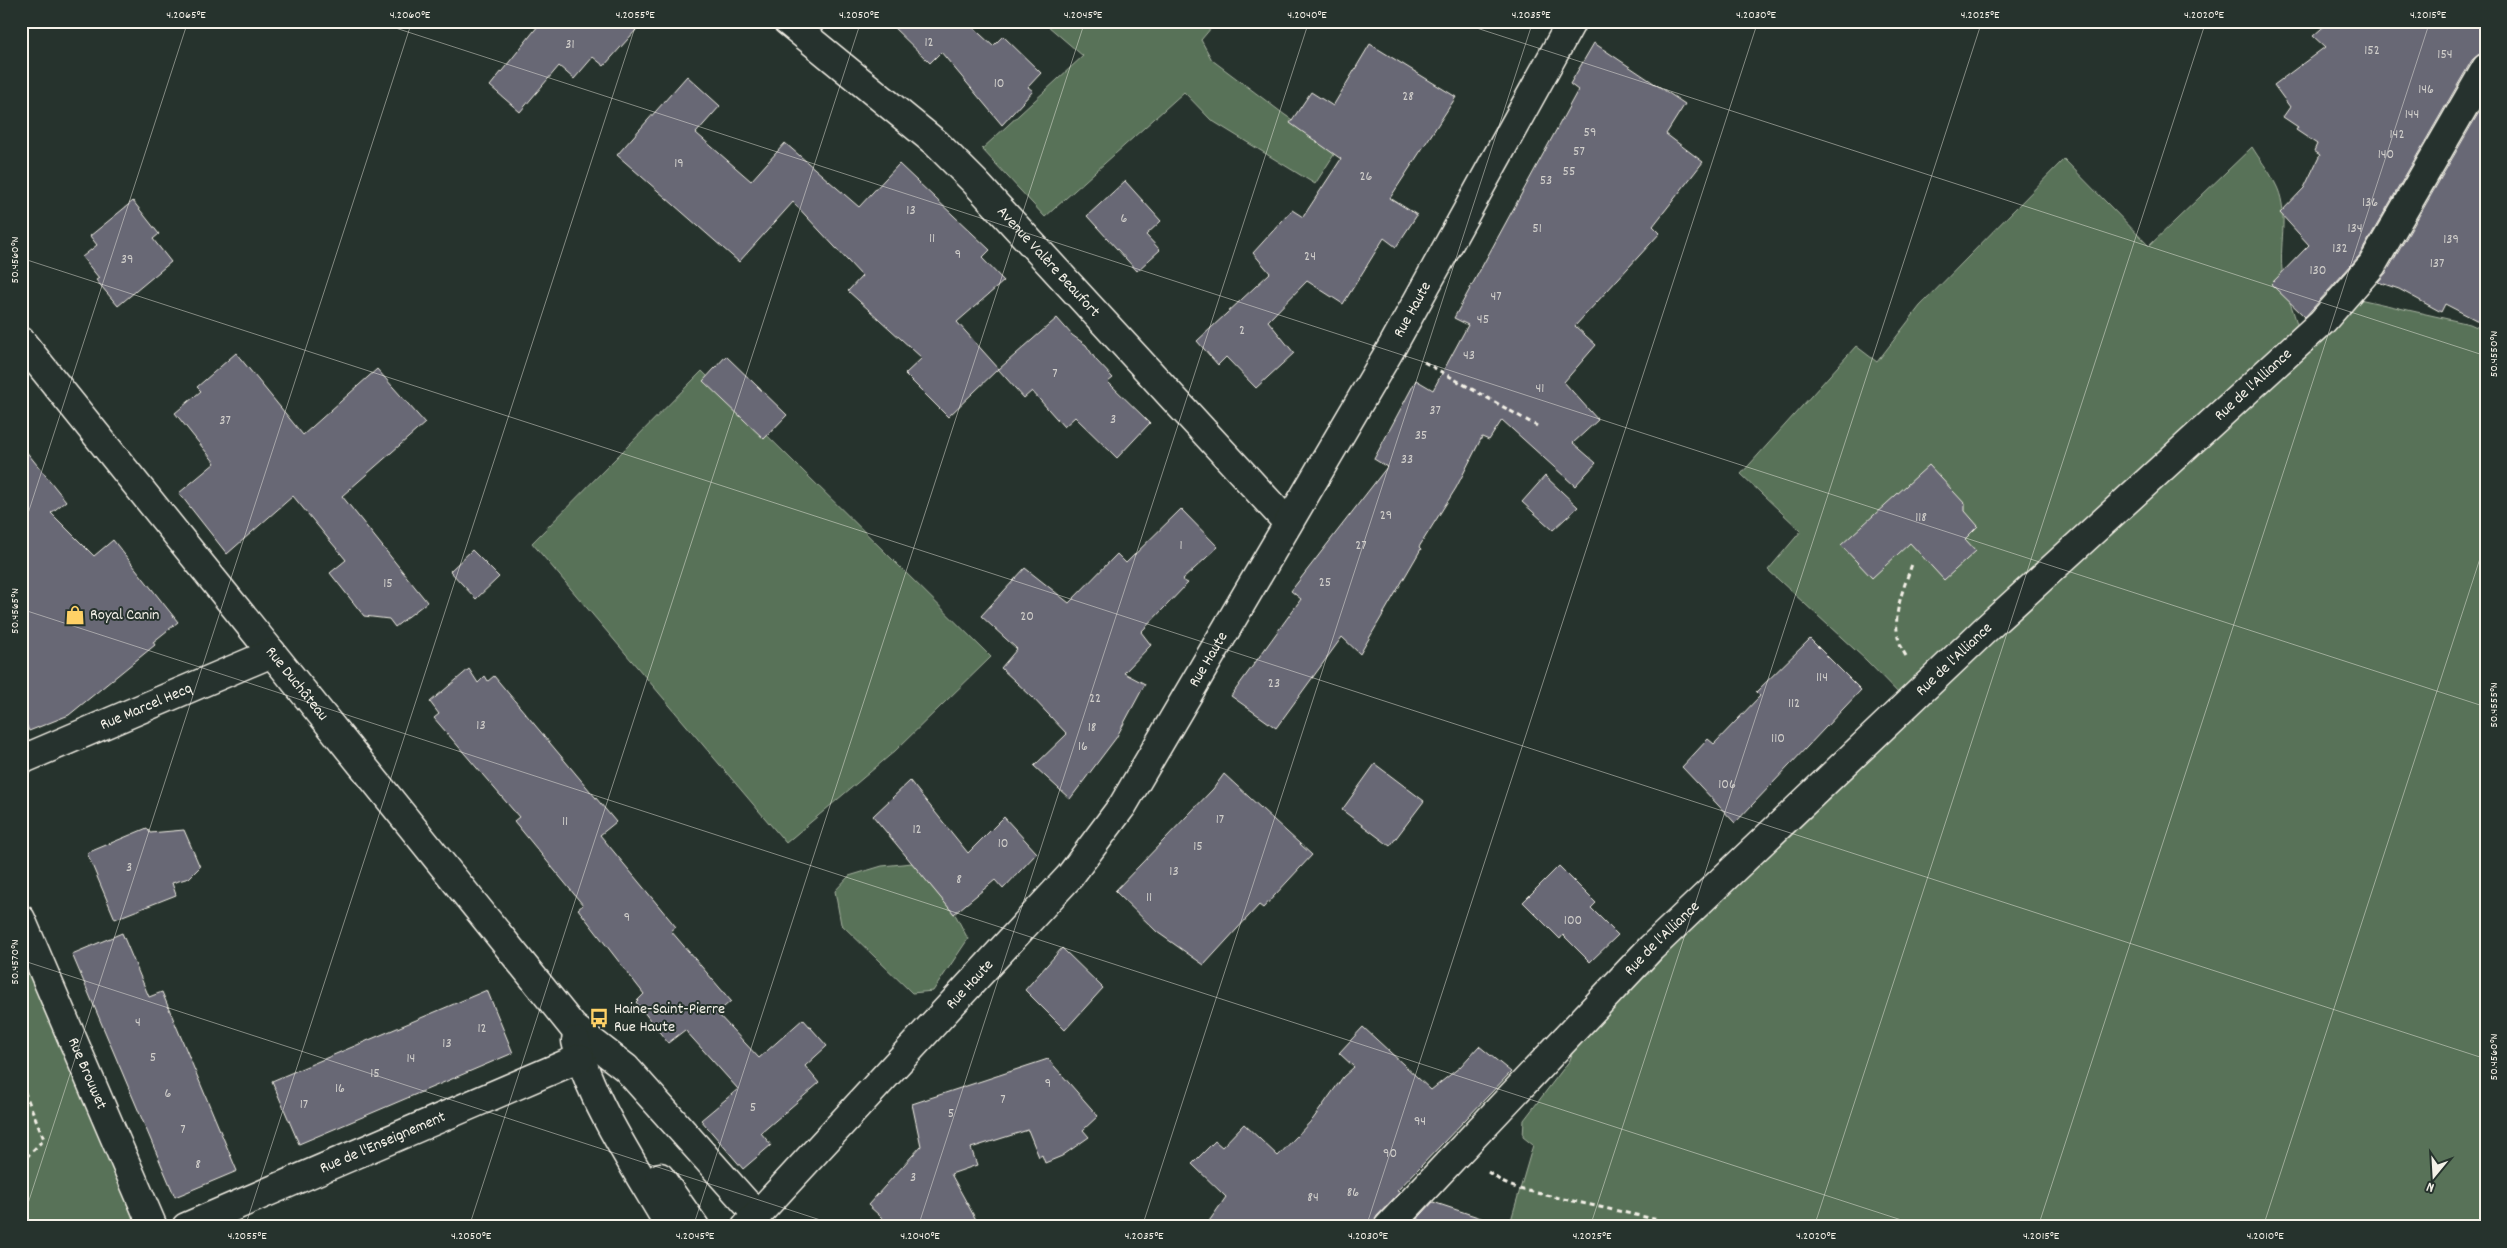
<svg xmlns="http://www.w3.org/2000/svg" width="2507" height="1248" font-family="Dekko,sans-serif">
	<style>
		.green { fill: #587258; stroke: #a6b2a0 }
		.building { fill: #686875; stroke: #f4f1e8 }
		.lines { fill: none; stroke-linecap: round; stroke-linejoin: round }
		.minor-casing { stroke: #f4f1e8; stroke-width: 31 }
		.path { stroke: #f4f1e8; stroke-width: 3; stroke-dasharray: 5 4; stroke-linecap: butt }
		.minor { stroke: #26332d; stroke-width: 28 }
		.ticks { fill: none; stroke: #f4f1e8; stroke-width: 1; stroke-opacity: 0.45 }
		.labels { text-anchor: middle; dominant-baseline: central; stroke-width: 4; stroke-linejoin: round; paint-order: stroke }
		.number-label { font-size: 14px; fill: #d1cfcb }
		.street-label { font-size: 16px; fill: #f4f1e8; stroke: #26332d }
		.poi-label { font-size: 16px; fill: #f4f1e8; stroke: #26332d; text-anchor: start }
		.neatline { fill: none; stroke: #f4f1e8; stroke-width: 2 }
		.ticks-label { font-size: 12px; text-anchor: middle; fill: #f4f1e8 }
	</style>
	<rect width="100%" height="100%" fill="#26332d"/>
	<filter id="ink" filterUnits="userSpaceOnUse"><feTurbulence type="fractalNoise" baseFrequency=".02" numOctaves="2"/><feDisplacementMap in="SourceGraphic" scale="10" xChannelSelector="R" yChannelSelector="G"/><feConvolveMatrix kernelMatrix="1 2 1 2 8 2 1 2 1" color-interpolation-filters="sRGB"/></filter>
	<g filter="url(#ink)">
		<g class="green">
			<polygon points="1053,21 1217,21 1201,40 1212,60 1285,115 1337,150 1315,184 1211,120 1184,92 1045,217 982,149 1083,56 1048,26"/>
			<path d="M2252 147C2259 159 2269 170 2275 183 2290 210 2279 241 2282 270 2285 295 2297 316 2301 341L2346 296 2470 324 2486 331V1227H1509L1533 1145 1523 1137 1524 1120 1570 1060 1575 1045 1908 703 1866 660 1768 570 1801 531 1741 474 1856 346 1877 362 1920 306 2064 159 2149 246Z"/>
			<polygon points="702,371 991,657 895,751 786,843 532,543"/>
			<polygon points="912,863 956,916 968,939 933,991 912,993 841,924 835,891 849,876 882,866"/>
			<polygon points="21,919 153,1227 21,1227"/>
		</g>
		<g class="building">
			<polygon points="542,21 644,21 604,66 593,57 574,79 559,66 520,112 490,86"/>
			<polygon points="887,21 970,21 968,23 993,46 1003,36 1041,73 1028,87 1033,91 1002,125 941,52 930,63"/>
			<polygon points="2330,21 2486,21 2486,52 2478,55 2472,60 2359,256 2305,317 2271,284 2309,245 2280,213 2304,188 2320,155 2314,151 2317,144 2296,130 2298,127 2283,117 2290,107 2274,85 2325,47 2313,36"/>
			<polygon points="1594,43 1685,104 1666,134 1703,162 1653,226 1660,233 1575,326 1596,345 1564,382 1598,420 1573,443 1596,463 1575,486 1502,420 1489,440 1482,437 1456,488 1419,547 1421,549 1360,654 1342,637 1276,728 1231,696 1301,599 1291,591 1387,467 1374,459 1416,380 1433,390 1468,325 1454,318 1578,90 1570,84"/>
			<polygon points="1370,44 1456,97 1390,198 1417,215 1396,247 1384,238 1343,304 1307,281 1268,321 1294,353 1256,388 1226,357 1218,365 1197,341 1270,273 1253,253 1292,210 1303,217 1341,159 1290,123 1311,92 1333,106"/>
			<polygon points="687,76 720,106 696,133 751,181 785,143 859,207 899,164 990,250 982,258 1004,281 957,322 999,369 1057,318 1072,335 1086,345 1096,360 1113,378 1108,382 1150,423 1117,458 1075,417 1064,427 1032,391 1024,398 998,369 948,417 905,374 922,358 848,291 862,276 793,202 739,262 617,155"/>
			<polygon points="2486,100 2486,325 2445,304 2441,312 2399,289 2378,282 2386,273"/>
			<polygon points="1125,181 1161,221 1146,235 1160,250 1137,271 1087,216"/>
			<polygon points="133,201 159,234 153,239 171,262 118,306 96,280 99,278 82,257 97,245 90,236"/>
			<polygon points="236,353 303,435 377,369 425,423 342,496 427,602 395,627 389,619 364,616 330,573 346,560 293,496 227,554 179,493 215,463 175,413 201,391 197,387"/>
			<polygon points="726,356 787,415 764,439 703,381"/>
			<polygon points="21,445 66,501 51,513 94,556 113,540 178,622 153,642 155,645 69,715 29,731 21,712"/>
			<polygon points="1929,465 1965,504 1965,511 1978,526 1965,539 1976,551 1944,580 1910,543 1872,578 1841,545"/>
			<polygon points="1545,476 1578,507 1553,530 1522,502"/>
			<polygon points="1181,509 1218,547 1182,580 1188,583 1141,632 1151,645 1124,673 1145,684 1116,738 1070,799 1034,766 1067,734 1031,696 1001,668 1017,649 981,616 1025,568 1069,603 1117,554 1126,563"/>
			<polygon points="472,550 499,577 476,599 450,571"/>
			<polygon points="1810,639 1861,690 1735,823 1682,767 1708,739 1714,744 1760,696 1756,692"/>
			<polygon points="469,669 478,683 485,676 488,681 494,676 616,822 600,835 676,927 671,931 731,1001 717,1013 759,1058 803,1019 827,1046 805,1066 819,1083 761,1133 771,1145 743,1169 701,1120 738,1089 685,1030 668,1043 636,1002 644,994 578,909 583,905 514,821 519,817 434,718 439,714 430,702"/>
			<polygon points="1375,764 1424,801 1390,846 1342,810"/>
			<polygon points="1224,774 1312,855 1263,908 1259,905 1204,965 1157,932 1115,891 1213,789"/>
			<polygon points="910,781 968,853 1004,817 1037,853 1003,889 995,880 954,914 873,816"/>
			<polygon points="147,828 150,833 184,830 200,867 189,878 172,883 176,895 115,919 87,853"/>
			<polygon points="1559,866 1596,903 1591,908 1618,935 1590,962 1563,935 1560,939 1523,902"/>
			<polygon points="122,933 149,997 162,992 237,1171 175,1197 72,954"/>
			<polygon points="1062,948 1103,988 1065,1030 1025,990"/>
			<polygon points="487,990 513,1053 299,1144 272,1081"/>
			<polygon points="1363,1027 1431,1090 1460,1067 1479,1046 1511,1072 1397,1191 1400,1192 1377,1216 1373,1227 1205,1227 1226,1197 1192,1164 1215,1141 1222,1147 1244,1124 1278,1156 1313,1119 1343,1077 1354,1067 1339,1053"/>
			<polygon points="1048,1059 1098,1116 1083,1130 1089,1137 1062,1156 1045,1163 1042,1155 1039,1157 1028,1130 971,1148 977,1165 951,1174 980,1227 892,1227 868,1205 921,1146 912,1104"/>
			<polygon points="1433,1202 1487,1220 1486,1227 1410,1227"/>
		</g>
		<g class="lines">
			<defs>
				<g id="minor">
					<path id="s1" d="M787 21 936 143 975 182 1288 523"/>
					<path id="s2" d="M21 341 573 1027 626 1068 757 1215"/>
					<path id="s3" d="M21 760 272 653"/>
					<path id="s4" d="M21 919 153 1227"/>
					<path d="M576 1041C589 1099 639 1173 670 1227"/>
					<polyline points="660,1177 695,1227"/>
					<path id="s5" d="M186 1227 580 1058"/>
					<path id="s6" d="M746 1227 1070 876 1123 805 1393 345 1572 21"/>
					<path id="s7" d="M1388 1227 1651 948 1986 629 2322 322 2372 265 2486 68"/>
				</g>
			</defs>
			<use href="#minor" class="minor-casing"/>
			<g class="path">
				<polyline points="1424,362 1537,426"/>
				<path d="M1906 656C1887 625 1901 596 1912 564"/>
				<polyline points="21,1083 44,1139 21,1163"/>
				<polyline points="1488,1172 1504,1183 1519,1189 1672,1223"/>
			</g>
			<use href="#minor" class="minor"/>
		</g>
	</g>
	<path class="ticks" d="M374 21 2486 707M1455 21 2486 356M21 258 2486 1059M21 535 188 21M21 609 1923 1227M21 960 842 1227M21 1225 412 21M245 1227 637 21M469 1227 861 21M693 1227 1085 21M918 1227 1309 21M1142 1227 1533 21M1366 1227 1758 21M1590 1227 1982 21M1814 1227 2206 21M2038 1227 2430 21M2263 1227 2486 540"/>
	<defs>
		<symbol id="shop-bare" viewBox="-9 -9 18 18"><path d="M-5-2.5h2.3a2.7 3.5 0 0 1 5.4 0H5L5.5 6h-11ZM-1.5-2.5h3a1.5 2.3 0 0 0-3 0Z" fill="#ffd166" stroke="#26332d" stroke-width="2.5" paint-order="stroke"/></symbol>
		<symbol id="bus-bare" viewBox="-9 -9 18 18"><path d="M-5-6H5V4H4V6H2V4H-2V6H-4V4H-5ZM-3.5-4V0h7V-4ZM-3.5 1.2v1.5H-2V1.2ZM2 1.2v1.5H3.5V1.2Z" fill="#ffd166" stroke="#26332d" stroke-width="2.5" paint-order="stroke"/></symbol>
	</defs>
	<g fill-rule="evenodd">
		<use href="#shop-bare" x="61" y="601" width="28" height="28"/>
		<use href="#bus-bare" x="585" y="1004" width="28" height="28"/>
	</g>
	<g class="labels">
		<g class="number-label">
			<text x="929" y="43">12</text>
			<text x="570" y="45">31</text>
			<text x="2372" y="51">152</text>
			<text x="2445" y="55">154</text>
			<text x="999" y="84">10</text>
			<text x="2426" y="90">146</text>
			<text x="1408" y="97">28</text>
			<text x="2412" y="115">144</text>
			<text x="1590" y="133">59</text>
			<text x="2397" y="135">142</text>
			<text x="1579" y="152">57</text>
			<text x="2386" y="155">140</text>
			<text x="679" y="164">19</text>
			<text x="1569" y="172">55</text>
			<text x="1366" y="177">26</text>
			<text x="1546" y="181">53</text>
			<text x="2370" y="203">136</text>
			<text x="911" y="211">13</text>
			<text x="1124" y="219">6</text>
			<text x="1537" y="229">51</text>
			<text x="2355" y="229">134</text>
			<text x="932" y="239">11</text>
			<text x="2451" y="240">139</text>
			<text x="2340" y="249">132</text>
			<text x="958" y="255">9</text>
			<text x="1310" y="257">24</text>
			<text x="127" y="260">39</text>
			<text x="2437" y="264">137</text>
			<text x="2318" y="271">130</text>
			<text x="1496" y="297">47</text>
			<text x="1483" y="320">45</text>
			<text x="1242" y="331">2</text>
			<text x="1469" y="356">43</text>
			<text x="1055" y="374">7</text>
			<text x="1540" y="389">41</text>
			<text x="1435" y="411">37</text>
			<text x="1113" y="420">3</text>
			<text x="225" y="421">37</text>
			<text x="1421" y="436">35</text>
			<text x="1407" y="460">33</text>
			<text x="1386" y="516">29</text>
			<text x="1921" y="518">118</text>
			<text x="1181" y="546">1</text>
			<text x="1361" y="546">27</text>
			<text x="1325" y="583">25</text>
			<text x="388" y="584">15</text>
			<text x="1027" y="617">20</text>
			<text x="1822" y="678">114</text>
			<text x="1274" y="684">23</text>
			<text x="1095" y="699">22</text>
			<text x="1794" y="704">112</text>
			<text x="481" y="726">13</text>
			<text x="1092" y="728">18</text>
			<text x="1778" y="739">110</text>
			<text x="1083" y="747">16</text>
			<text x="1727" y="785">106</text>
			<text x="1220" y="820">17</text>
			<text x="565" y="822">11</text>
			<text x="917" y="830">12</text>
			<text x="1003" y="844">10</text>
			<text x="1198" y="847">15</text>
			<text x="129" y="868">3</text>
			<text x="1174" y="872">13</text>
			<text x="959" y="880">8</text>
			<text x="1149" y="898">11</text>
			<text x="627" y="918">9</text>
			<text x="1573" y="921">100</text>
			<text x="138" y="1023">4</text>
			<text x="482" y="1029">12</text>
			<text x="447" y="1044">13</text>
			<text x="153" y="1058">5</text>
			<text x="411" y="1059">14</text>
			<text x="375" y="1074">15</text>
			<text x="1048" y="1084">9</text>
			<text x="340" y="1089">16</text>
			<text x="168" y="1094">6</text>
			<text x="1003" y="1100">7</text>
			<text x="304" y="1105">17</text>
			<text x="753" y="1108">5</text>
			<text x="951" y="1114">5</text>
			<text x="1420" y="1122">94</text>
			<text x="183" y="1130">7</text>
			<text x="1390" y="1154">90</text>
			<text x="198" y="1165">8</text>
			<text x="913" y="1178">3</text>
			<text x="1353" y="1193">86</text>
			<text x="1313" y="1198">84</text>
		</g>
		<g class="street-label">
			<text stroke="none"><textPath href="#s1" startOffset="356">Avenue Valère Beaufort</textPath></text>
			<text stroke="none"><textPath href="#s6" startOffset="1140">Rue Haute</textPath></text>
			<text stroke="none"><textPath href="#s7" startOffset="1208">Rue de l'Alliance</textPath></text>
			<text stroke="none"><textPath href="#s6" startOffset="735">Rue Haute</textPath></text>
			<text stroke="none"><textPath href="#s7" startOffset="802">Rue de l'Alliance</textPath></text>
			<text stroke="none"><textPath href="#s2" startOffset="440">Rue Duchâteau</textPath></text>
			<text stroke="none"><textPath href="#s3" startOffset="136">Rue Marcel Hecq</textPath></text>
			<text stroke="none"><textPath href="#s7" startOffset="398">Rue de l'Alliance</textPath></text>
			<text stroke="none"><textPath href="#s6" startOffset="330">Rue Haute</textPath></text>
			<text stroke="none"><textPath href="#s4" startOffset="168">Rue Brouwet</textPath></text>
			<text stroke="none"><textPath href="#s5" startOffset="214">Rue de l'Enseignement</textPath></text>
		</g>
		<g class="poi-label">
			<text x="90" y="615">Royal Canin</text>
			<text x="614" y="1009">Haine-Saint-Pierre<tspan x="614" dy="18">Rue Haute</tspan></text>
		</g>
	</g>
	<rect width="2507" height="1248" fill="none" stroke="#26332d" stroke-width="55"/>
	<g transform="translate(2434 1176) rotate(198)" stroke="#26332d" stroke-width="4" paint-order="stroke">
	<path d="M0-4L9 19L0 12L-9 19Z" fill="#f4f1e8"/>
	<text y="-8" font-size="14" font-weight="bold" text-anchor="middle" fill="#f4f1e8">N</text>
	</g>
	<rect x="28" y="28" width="2452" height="1192" class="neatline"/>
	<g class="ticks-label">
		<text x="186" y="18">4.2065°E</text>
		<text x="410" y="18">4.2060°E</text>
		<text x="635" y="18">4.2055°E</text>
		<text x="859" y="18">4.2050°E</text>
		<text x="1083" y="18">4.2045°E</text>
		<text x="1307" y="18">4.2040°E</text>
		<text x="1531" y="18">4.2035°E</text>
		<text x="1756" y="18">4.2030°E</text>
		<text x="1980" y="18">4.2025°E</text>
		<text x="2204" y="18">4.2020°E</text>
		<text x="2428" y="18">4.2015°E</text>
		<text transform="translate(14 260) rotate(-90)" y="4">50.4560°N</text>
		<text transform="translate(2493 354) rotate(-90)" y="4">50.4550°N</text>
		<text transform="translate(14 611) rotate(-90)" y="4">50.4565°N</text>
		<text transform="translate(2493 705) rotate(-90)" y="4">50.4555°N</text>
		<text transform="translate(14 962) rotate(-90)" y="4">50.4570°N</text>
		<text transform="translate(2493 1057) rotate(-90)" y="4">50.4560°N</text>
		<text x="247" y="1239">4.2055°E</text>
		<text x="471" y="1239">4.2050°E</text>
		<text x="695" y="1239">4.2045°E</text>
		<text x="920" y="1239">4.2040°E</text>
		<text x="1144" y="1239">4.2035°E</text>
		<text x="1368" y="1239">4.2030°E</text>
		<text x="1592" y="1239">4.2025°E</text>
		<text x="1816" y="1239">4.2020°E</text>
		<text x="2041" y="1239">4.2015°E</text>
		<text x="2265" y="1239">4.2010°E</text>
	</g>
</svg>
